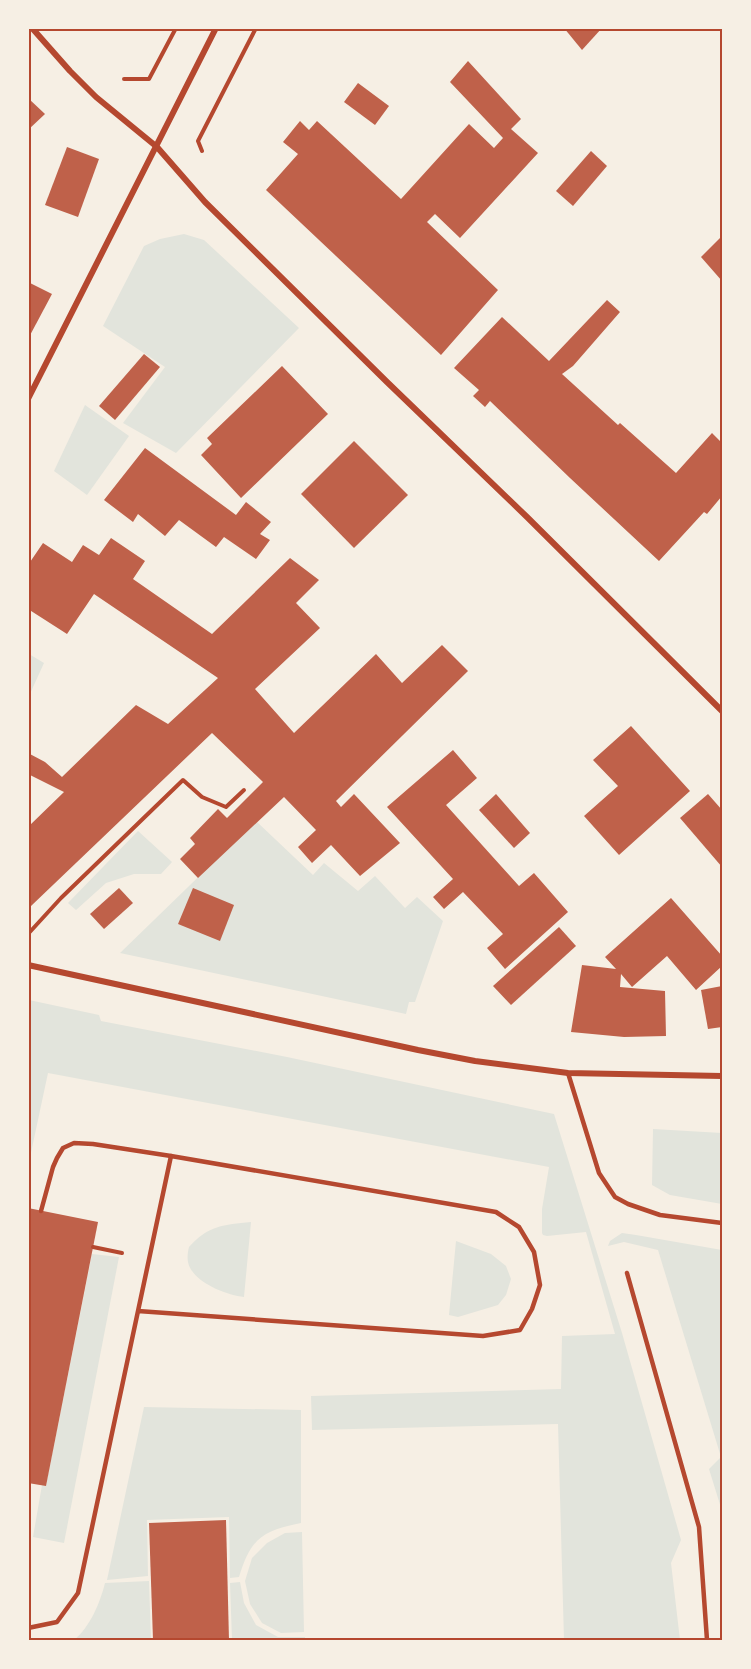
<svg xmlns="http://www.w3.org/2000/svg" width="751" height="1669" font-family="'Alegreya Sans',sans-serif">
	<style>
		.green { fill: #e2e4dc }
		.building { fill: #bf614a }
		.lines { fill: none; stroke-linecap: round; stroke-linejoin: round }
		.path { stroke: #b5482f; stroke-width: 4 }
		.service { stroke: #b5482f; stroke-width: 4.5 }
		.minor { stroke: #b5482f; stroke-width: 6 }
		.neatline { fill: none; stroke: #b5482f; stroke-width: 2 }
	</style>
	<rect width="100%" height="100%" fill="#f6efe4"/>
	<g class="green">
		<polygon points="184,234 204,240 299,328 176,453 123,423 165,367 103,326 144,246 160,239"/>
		<polygon points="85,405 129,436 87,495 54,471"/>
		<polygon points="29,654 44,663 29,696"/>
		<polygon points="256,821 313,875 324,863 358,891 375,876 405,908 417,897 443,921 415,1002 409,1002 406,1014 120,953"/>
		<polygon points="138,831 172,862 161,874 134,874 106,883 76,910 68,903"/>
		<polygon points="29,1000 99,1015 101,1021 287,1057 554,1114 622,1333 681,1540 671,1563 680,1640 564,1640 558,1424 312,1430 311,1396 561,1389 562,1336 615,1334 586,1232 547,1236 543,1235 542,1233 542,1209 549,1167 48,1073 29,1162"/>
		<polygon points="653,1129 722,1133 722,1204 670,1195 652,1185"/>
		<path d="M251 1222 244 1297C226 1295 192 1282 188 1262 187 1257 188 1251 189 1247 209 1225 223 1225 251 1222Z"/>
		<polygon points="622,1233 636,1235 722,1250 722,1511 709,1469 721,1457 658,1250 624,1242 608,1246 610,1241"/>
		<polygon points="456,1241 491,1254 506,1266 511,1279 506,1295 498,1305 458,1317 449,1315"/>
		<polygon points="92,1254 119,1257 64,1543 33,1537 42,1485 46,1485"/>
		<path d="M144 1407 301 1410V1523C262 1531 251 1538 239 1577L230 1578 229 1517 147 1520 148 1576 107 1580Z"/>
		<polygon points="302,1532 304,1632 281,1633 262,1623 250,1604 245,1581 252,1558 267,1543 285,1533"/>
		<path d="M149 1581 151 1640H74C90 1627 100 1603 105 1583Z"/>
		<polygon points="240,1582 244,1603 256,1625 278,1637 305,1637 305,1640 232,1640 230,1583"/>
	</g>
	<g class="building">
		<polygon points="564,28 602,28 582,50"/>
		<polygon points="468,61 521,119 511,129 538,153 460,238 435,214 427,222 498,290 441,355 266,190 298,154 283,142 300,121 309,130 317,121 401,199 469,124 494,148 503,138 450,82"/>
		<polygon points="358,83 389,106 375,125 344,102"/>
		<polygon points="28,98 45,114 28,130"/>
		<polygon points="67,147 99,159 78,217 45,205"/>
		<polygon points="591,151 607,166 573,206 556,191"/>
		<polygon points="722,236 722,281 701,257"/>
		<polygon points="28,282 52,294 28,339"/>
		<polygon points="607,300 620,312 573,366 562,374 618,425 620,423 676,473 712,433 722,443 722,496 707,514 704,512 659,561 570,478 490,401 485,407 473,396 479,390 454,368 502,317 549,361"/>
		<polygon points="144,354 160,367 115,420 99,406"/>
		<polygon points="282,366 328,414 241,498 201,455 212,444 207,438"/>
		<polygon points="354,441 408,495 354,548 301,494"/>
		<polygon points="145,448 236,515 246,502 271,522 260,534 270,540 256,559 224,537 216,547 179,520 165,536 138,514 133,522 104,500"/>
		<polygon points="111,538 145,561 133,579 212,634 290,558 319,580 296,603 320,628 255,689 294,733 376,654 402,683 442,645 468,671 336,801 341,807 354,794 400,843 360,876 331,845 312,863 298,847 316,830 284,797 198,878 180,859 195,844 190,838 218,809 227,818 263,782 212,733 31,906 28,903 28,827 64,792 28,774 28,753 45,762 62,777 136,705 168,724 218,678 94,594 67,634 28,609 28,565 43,543 72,562 83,545 99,555"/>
		<polygon points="631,726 690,791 619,855 584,816 618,786 593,760"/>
		<polygon points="453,750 477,778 446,805 519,886 534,873 568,912 505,969 487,948 503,934 463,892 444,909 433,897 453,879 387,807"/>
		<polygon points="496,794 530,833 514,848 479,810"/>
		<polygon points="708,794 722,810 722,867 680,818"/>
		<polygon points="119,888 133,903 104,929 90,914"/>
		<polygon points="193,888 234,905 220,941 178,924"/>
		<polygon points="671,898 722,956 722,966 696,990 667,956 632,987 621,974 620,987 665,991 666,1036 624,1037 571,1032 582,965 616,969 605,957"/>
		<polygon points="559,927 576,946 511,1005 493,986"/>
		<polygon points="722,986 722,1027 708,1029 701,990"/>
		<polygon points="28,1208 98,1222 46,1486 28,1483"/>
		<polygon points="226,1520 229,1640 153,1640 149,1523"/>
	</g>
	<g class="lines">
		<g class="path">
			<polyline points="124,79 149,79 176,28"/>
			<polyline points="202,151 198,141 256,28"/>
			<polyline points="28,934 61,898 183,780 202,797 226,807 244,790"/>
			<polyline points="93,1247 122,1253"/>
		</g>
		<g class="service">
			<polyline points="568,1073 599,1173 615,1197 628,1204 660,1215 722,1223"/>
			<polyline points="41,1211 53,1167 57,1158 63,1148 74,1143 93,1144 171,1156"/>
			<polyline points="627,1273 699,1527 707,1640"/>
			<polyline points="28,1628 57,1622 78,1593 171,1156 496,1212 519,1227 534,1252 540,1285 532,1309 520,1330 483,1336 138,1311"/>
		</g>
		<g class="minor">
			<polyline points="32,28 70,71 96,97 157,147 205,202 387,382 527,517 722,711"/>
			<polyline points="28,399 216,28"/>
			<polyline points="28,965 418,1050 475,1061 568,1073 722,1076"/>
		</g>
	</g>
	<rect width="751" height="1669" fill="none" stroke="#f6efe4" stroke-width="60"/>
	<rect x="30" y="30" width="691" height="1609" class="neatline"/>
</svg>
